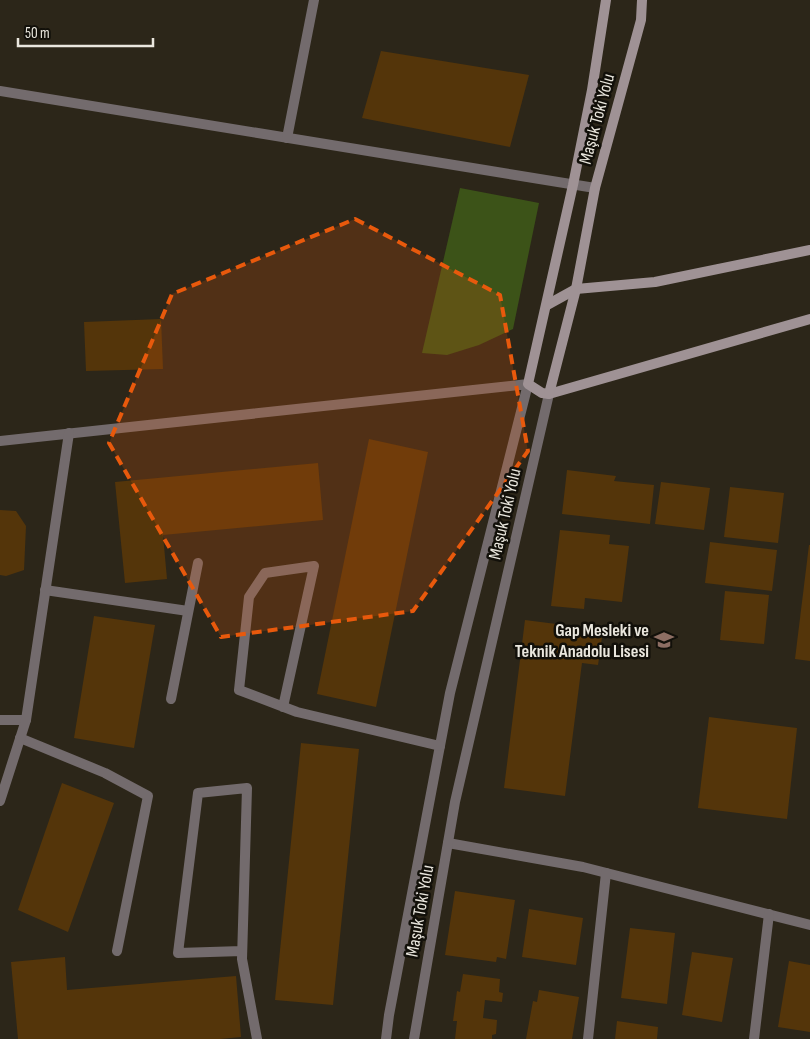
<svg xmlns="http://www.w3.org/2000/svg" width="810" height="1039" font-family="'Sofia Sans Condensed',sans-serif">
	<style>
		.green { fill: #3c5318 }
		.building { fill: #54350a }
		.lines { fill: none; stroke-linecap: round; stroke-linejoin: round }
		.minor { stroke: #736b6d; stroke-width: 10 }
		.secondary { stroke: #9f9295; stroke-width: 10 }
		.marked { fill: #e8590c; fill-opacity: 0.2; stroke: #e8590c; stroke-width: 4; stroke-dasharray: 10 6; stroke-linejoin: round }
		.labels { text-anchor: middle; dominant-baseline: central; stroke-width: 5; stroke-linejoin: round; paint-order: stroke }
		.street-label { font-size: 18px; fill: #eae7de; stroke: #12100a }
		.poi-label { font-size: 18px; font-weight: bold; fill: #eae7de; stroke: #12100a; text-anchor: end }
	</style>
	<rect width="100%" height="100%" fill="#2c2619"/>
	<polygon class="green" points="460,188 539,203 513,329 479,345 447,355 422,353"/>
	<g class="building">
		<polygon points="381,51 529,75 510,147 362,118"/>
		<polygon points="161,319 163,369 86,371 84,322"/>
		<polygon points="369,439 428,452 376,707 317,694"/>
		<polygon points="318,463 323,520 163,535 167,579 125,583 115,482"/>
		<polygon points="567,470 616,476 614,481 654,485 650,524 562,514"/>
		<polygon points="661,482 710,488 704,530 655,524"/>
		<polygon points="730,487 784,493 778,543 724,537"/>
		<polygon points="0,510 16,511 26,526 24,570 6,576 0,575"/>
		<polygon points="560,530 610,535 609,544 629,546 622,602 585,598 584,609 551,606"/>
		<polygon points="710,542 777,550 772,591 705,583"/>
		<polygon points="809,545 810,545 810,661 795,659"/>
		<polygon points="725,591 769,595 764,644 720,640"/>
		<polygon points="94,616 155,625 134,748 74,738"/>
		<polygon points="525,620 603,630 598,665 582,663 565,796 504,788"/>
		<polygon points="709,717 797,728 787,819 698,808"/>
		<polygon points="301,743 359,749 333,1005 275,1000"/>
		<polygon points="62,783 114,803 68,932 18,910"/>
		<polygon points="455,891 515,900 506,959 497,957 496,962 445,955"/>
		<polygon points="529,909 583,918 576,965 522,957"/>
		<polygon points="630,928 675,933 667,1004 621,998"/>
		<polygon points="692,952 733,958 722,1022 682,1015"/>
		<polygon points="65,957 67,990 236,976 241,1037 220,1039 18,1039 11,962"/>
		<polygon points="789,961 810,965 810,1032 778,1027"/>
		<polygon points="463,974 500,979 499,992 503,993 502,1002 485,1000 483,1018 497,1020 496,1034 492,1035 492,1039 455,1039 457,1021 453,1021 457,991 460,992"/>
		<polygon points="539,990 579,997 572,1039 526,1039 533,1001 537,1002"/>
		<polygon points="617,1021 658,1027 657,1039 615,1039"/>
	</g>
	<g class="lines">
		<g class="minor">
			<polyline points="0,91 595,188"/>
			<polyline points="287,138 314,0"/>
			<polyline points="0,441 528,384 450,693 389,1015 386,1039"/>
			<polyline points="45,590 188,611"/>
			<polyline points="171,699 198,563"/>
			<polyline points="283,707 314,566 265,573 249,597 239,690 297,712 440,746"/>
			<polyline points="0,720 26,720"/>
			<polyline points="20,738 105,773 148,796 117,951"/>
			<polyline points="0,801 26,720 69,433"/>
			<polyline points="448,843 583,867 810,925"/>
			<polyline points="242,951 178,953 198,793 247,788 242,959 257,1039"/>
			<polyline points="414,1039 455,802 549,394"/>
			<polyline points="588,1039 606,873"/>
			<polyline points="754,1039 769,914"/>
		</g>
		<g class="secondary">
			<polyline points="606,0 592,90 573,185 528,384 542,393 549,394 810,319"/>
			<polyline points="547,305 576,289 655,282 810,250"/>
			<polyline points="549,394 576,289 595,188 641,20 642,0"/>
		</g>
	</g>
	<path class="marked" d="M355 219 500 295 528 451 413 611 221 637 109 443 172 294Z"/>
	<defs>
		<symbol id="school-bare" viewBox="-9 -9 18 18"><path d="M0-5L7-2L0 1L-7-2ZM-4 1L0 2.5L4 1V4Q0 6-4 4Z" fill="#8d6e63" stroke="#12100a" stroke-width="2.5" paint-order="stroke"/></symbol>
	</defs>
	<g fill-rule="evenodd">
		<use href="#school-bare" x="650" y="626" width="28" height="28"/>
	</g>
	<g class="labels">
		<g class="street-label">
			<text transform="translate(597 119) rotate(-75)">Maşuk Toki Yolu</text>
			<text transform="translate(505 514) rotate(-77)">Maşuk Toki Yolu</text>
			<text transform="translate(420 911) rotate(-80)">Maşuk Toki Yolu</text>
		</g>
		<g class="poi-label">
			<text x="649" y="630">Gap Mesleki ve<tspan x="649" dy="21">Teknik Anadolu Lisesi</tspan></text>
		</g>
	</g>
	<path d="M18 38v8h135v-8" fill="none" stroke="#eae7de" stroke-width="2.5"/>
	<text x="25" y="38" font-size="15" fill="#eae7de" stroke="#12100a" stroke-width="4" paint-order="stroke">50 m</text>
</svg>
